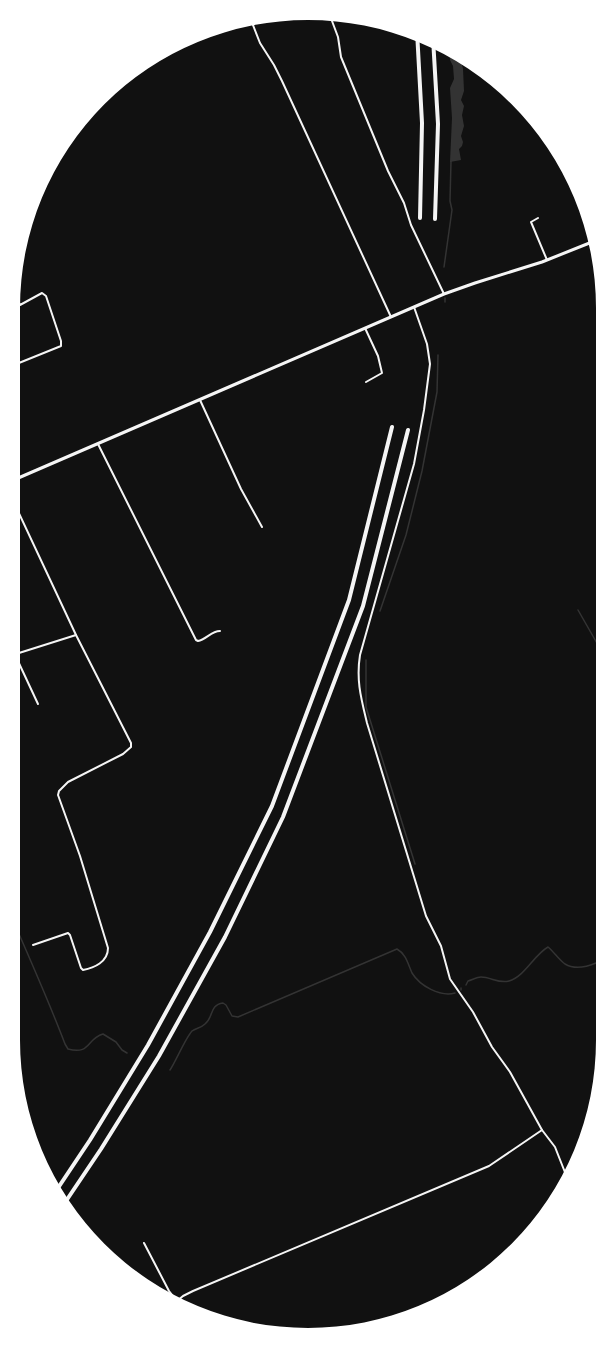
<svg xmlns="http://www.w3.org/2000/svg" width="616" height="1348" font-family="Raleway,sans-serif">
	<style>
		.water { fill: #333 }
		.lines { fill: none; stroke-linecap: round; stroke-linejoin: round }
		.stream { stroke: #333; stroke-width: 1.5 }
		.minor { stroke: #f5f5f5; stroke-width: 2 }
		.secondary { stroke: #f5f5f5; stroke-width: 3 }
		.motorway { stroke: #f5f5f5; stroke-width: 4 }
	</style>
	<rect width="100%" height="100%" fill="#111"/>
	<polygon class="water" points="449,47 459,53 463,69 464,91 461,100 464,106 462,115 464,126 461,136 463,142 462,146 459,149 461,160 450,162 452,118 450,88 454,79 453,66 450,60"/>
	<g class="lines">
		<g class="stream">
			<polyline points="444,267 452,210 450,201 451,161"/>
			<polyline points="445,302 445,298"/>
			<polyline points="578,610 606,659"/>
			<polyline points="380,611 406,535 422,471 437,392 438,355"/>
			<polyline points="366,660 366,707 415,864"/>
			<path d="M9 911C28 955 48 999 65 1044L68 1049C91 1055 86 1039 103 1034L116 1042 122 1050 127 1053"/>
			<path d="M466 985 468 981C472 980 477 977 481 977 491 977 499 984 509 981 524 977 534 955 548 947 554 952 559 960 565 964 578 972 595 964 607 958"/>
			<polyline points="461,990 461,988"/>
			<path d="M170 1070C176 1061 185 1039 192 1031 196 1028 201 1028 205 1024 214 1017 209 1005 223 1003L226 1005 232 1016 238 1017 397 949C406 954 408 964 412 973 420 986 440 997 455 993"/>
		</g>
		<g class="minor">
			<polyline points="329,13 338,37 341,57 388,171 404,203 411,225 444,294"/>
			<polyline points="251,20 260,43 274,65 282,81 391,317"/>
			<polyline points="538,218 531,222 547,260"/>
			<path d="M414 307 427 344 430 364 424 410 414 464 360 655C356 680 361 698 367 723L426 916 441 946 450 979 473 1012 492 1047 510 1072 542 1130"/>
			<polyline points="365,328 378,356 382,373 366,382"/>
			<polyline points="9,367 61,346 61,341 46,296 42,293 20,305 13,290"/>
			<polyline points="200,400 241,489 262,527"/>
			<path d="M98 444 196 640 198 641C206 640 211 631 220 631"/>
			<path d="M9 492 76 635 131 743V747L123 754 68 782 59 791 58 795 80 856 108 948C108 962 94 968 83 970L81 968 70 935 68 933 33 945"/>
			<polyline points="38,704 17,659 19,653 76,635"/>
			<polyline points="144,1243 169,1291 177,1301"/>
			<polyline points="178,1306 177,1301 183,1296 193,1291 489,1166 542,1130 555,1147 568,1180"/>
		</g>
		<polyline class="secondary" points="9,482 444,294 475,283 542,262 597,240"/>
		<g class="motorway">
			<polyline points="417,31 422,123 420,218"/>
			<polyline points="433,38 438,124 435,219"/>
			<polyline points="56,1191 90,1140 148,1045 210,932 272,806 349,600 392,427"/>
			<polyline points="64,1204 101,1149 159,1056 225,937 283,817 363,606 408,430"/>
		</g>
	</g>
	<path d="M0 0H616V1348H0ZM308 20H308A288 288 0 0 1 596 308V1040A288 288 0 0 1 308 1328H308A288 288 0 0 1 20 1040V308A288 288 0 0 1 308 20Z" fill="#fff" fill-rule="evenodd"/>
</svg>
